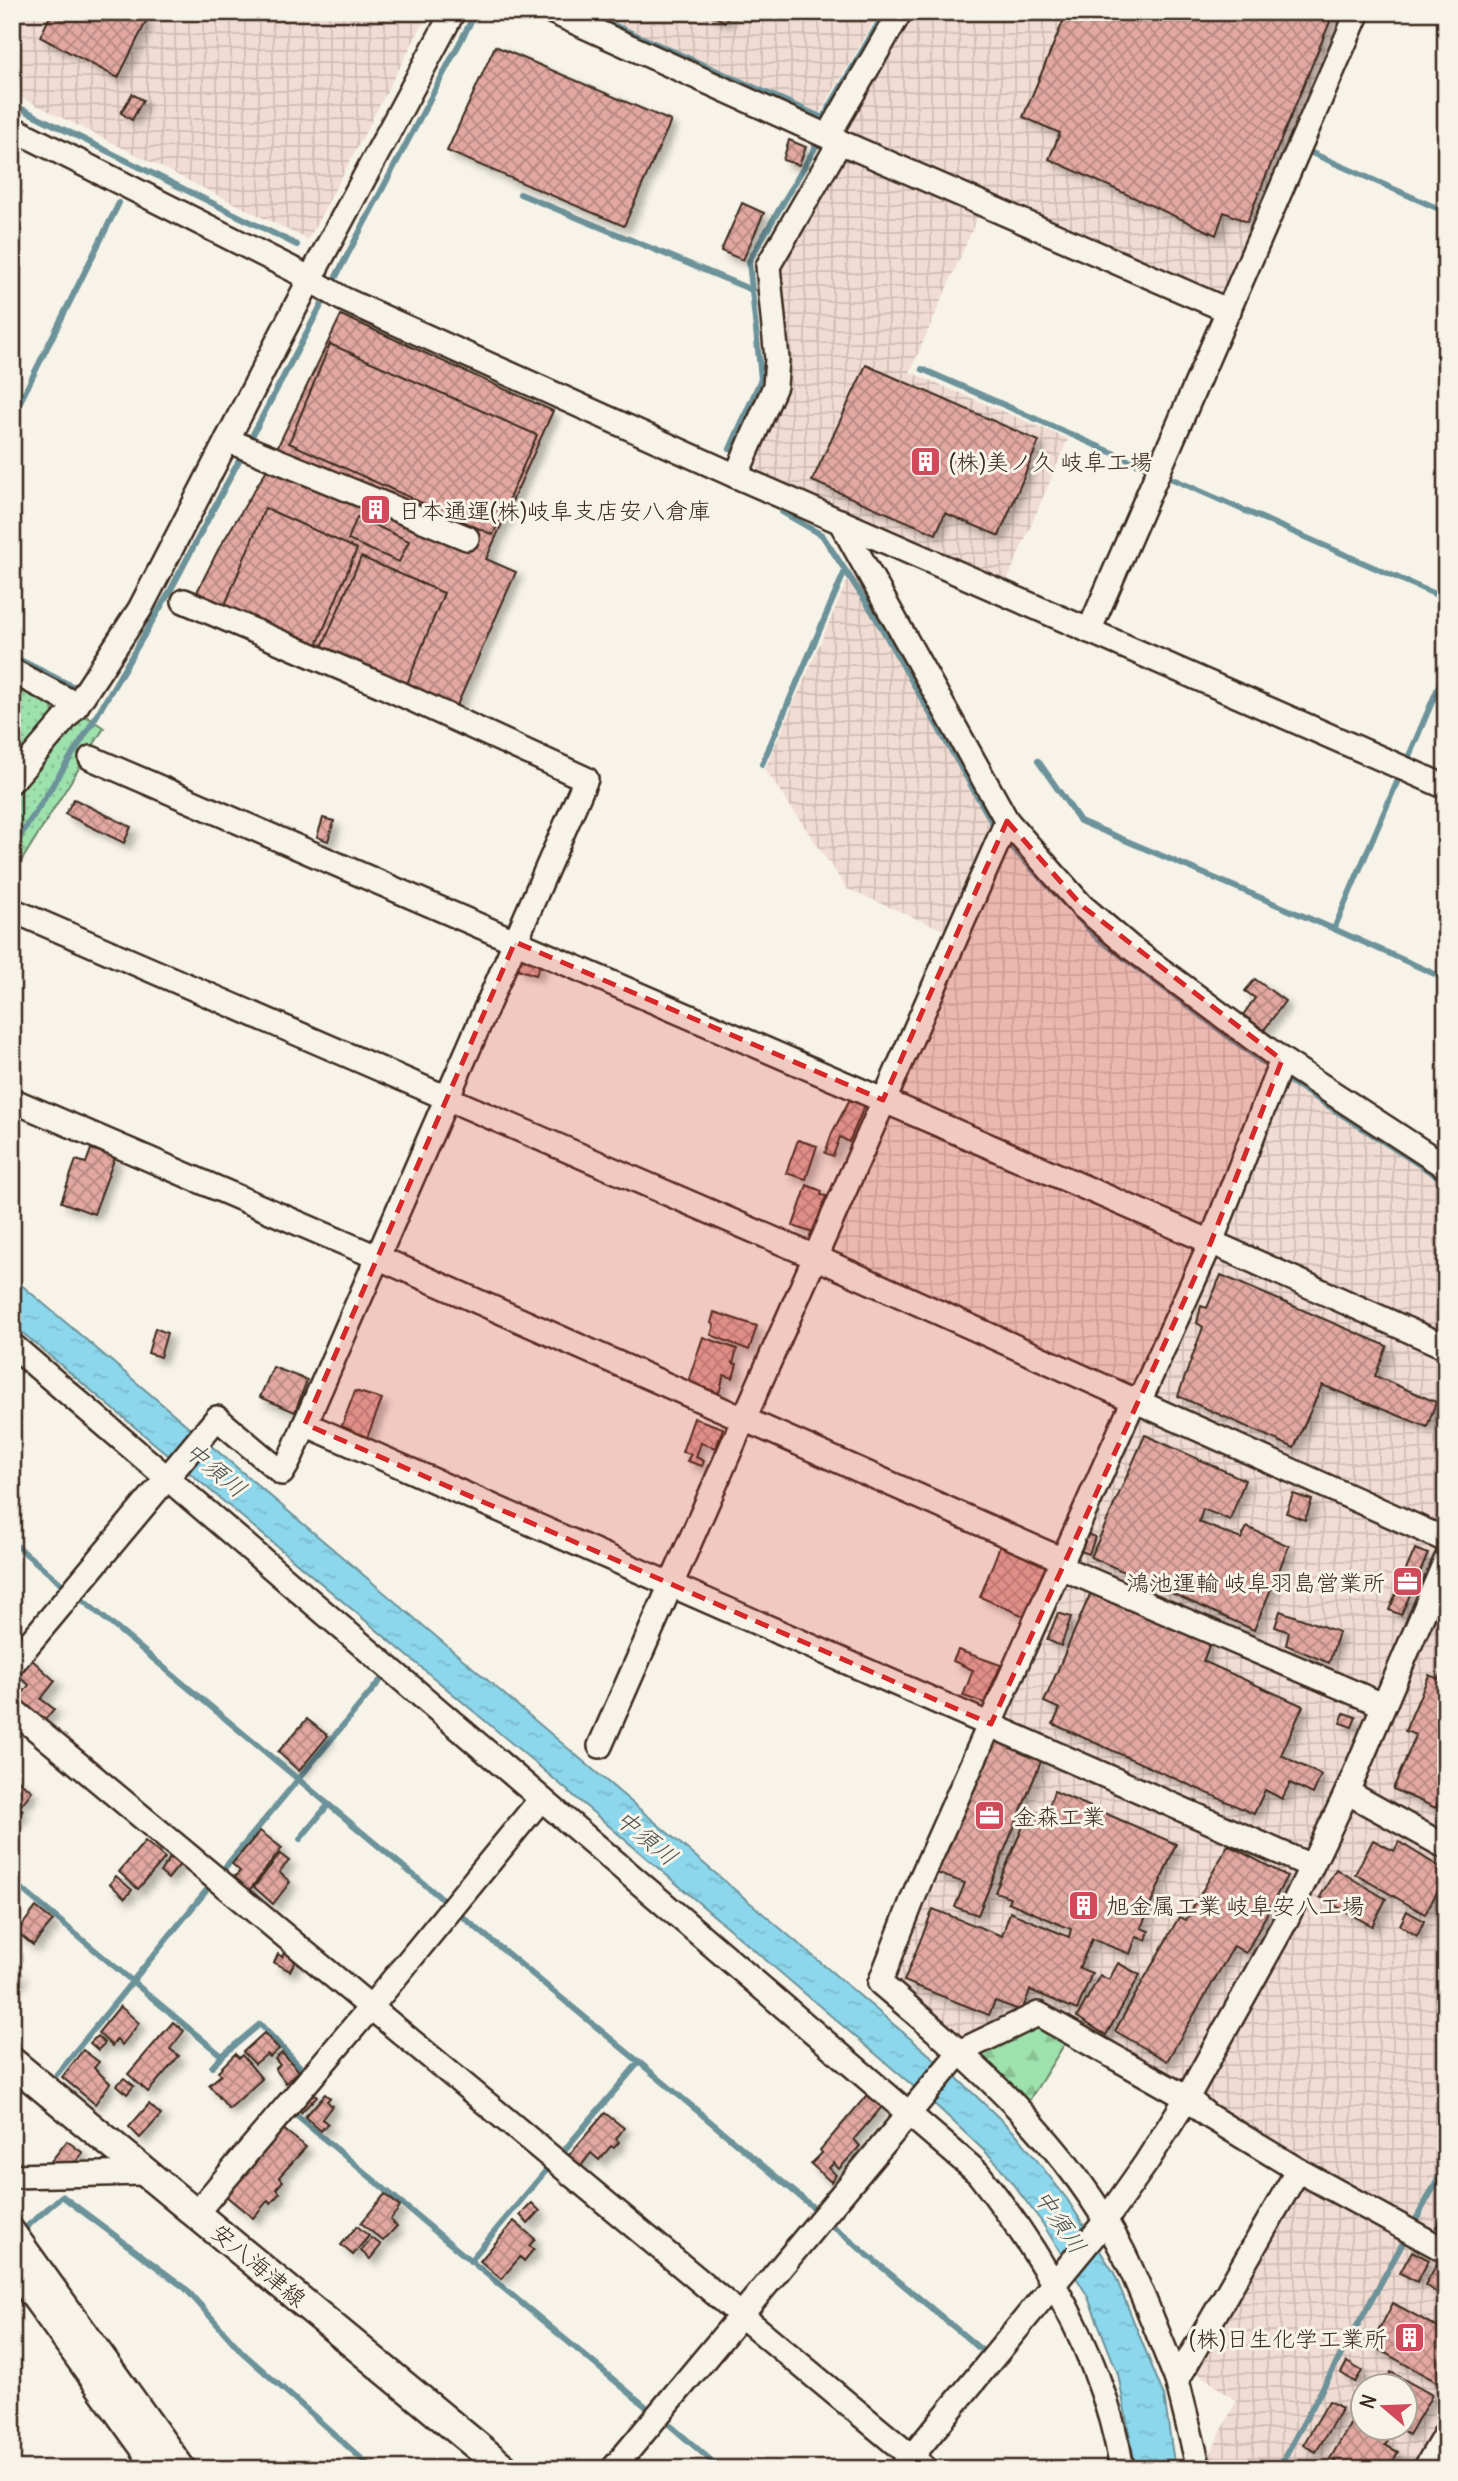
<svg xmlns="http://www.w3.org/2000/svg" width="1458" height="2481" font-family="Delius,'Klee One',sans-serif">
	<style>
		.industrial { fill: url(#industrial-grid); fill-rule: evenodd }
		.forest { fill: url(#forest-firs); stroke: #6c8666; stroke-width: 2 }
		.park { fill: url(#park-dots); stroke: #6c8666; stroke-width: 2 }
		.water { fill: url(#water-ripples); stroke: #6c929a; stroke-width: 2 }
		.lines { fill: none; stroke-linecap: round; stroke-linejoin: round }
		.stream { stroke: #6c929a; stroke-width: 6 }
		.building { fill: url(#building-cross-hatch); stroke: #3b2a1e; stroke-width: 2; filter: url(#shadow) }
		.minor-casing { stroke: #3b2a1e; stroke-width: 28 }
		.major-casing { stroke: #3b2a1e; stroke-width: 33 }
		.minor { stroke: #f7f3e8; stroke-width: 23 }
		.major { stroke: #f7f3e8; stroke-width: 28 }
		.marked { fill: #d62828; fill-opacity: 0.2; stroke: #d62828; stroke-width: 5; stroke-dasharray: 14 9; stroke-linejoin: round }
		.labels { text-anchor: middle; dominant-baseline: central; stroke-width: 6; stroke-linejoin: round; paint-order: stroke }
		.poi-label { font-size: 23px; fill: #3b2a1e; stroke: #f7f3e8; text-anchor: start }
		.street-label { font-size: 23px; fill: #3b2a1e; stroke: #f7f3e8 }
		.water-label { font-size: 24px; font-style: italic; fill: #4f5552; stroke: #f7f3e8 }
	</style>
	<defs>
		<pattern id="industrial-grid" width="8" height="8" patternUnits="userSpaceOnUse" patternTransform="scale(1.75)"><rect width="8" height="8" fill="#f1dcd3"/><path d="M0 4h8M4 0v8" fill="none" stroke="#d0bdb5"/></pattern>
		<pattern id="forest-firs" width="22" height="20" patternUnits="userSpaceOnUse" patternTransform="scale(1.75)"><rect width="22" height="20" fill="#9de1ad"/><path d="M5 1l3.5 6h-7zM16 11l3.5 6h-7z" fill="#88c194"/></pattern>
		<pattern id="park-dots" width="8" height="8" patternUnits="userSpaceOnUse" patternTransform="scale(1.75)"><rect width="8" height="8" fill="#9de1ad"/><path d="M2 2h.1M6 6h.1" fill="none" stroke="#88c194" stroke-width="1.8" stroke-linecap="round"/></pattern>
		<pattern id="water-ripples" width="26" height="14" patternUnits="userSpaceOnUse" patternTransform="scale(1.75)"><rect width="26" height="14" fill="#8cd7ec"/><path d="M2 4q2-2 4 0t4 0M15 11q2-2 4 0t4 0" fill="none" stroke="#7ab9ca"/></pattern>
		<pattern id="building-cross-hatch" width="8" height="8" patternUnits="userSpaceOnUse" patternTransform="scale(1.75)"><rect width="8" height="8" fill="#e2a8a1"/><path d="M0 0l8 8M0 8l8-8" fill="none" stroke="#b88983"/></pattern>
		<filter id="shadow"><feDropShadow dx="6" dy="6" stdDeviation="3.5" flood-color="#0004"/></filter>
	</defs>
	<rect width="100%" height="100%" fill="#f7f3e8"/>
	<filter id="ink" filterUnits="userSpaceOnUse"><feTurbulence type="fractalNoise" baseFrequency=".0143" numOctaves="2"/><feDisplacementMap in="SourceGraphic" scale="14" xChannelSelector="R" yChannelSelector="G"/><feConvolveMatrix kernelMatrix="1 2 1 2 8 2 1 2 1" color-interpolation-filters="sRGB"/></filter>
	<g filter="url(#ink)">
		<g class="industrial">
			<polygon points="12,12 429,12 308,240 12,93"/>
			<polygon points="589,12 880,12 820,113"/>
			<polygon points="911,12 1354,12 1227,303 843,134 841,127"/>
			<polygon points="850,156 979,214 910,372 1068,439 1007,581 765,477 754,464 785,388 778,288 781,266 837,164"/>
			<path d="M853 568 998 820 1084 917 1446 1176V2469H1203L1236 2401 1193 2369 1309 2166 1212 2110 1170 2075 1042 2004 972 2037 959 2036 899 1987 896 1971 934 1886 930 1874 1150 1394 826 1250 965 939 847 889 765 769ZM1364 2386H1406V2428H1364Z"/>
		</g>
		<polygon class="forest" points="1036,2022 1067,2040 1024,2109 971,2055"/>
		<g class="park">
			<polygon points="12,680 50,699 54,715 12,763"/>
			<polygon points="83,714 104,728 12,876 12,796"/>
		</g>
		<polygon class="water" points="12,1277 958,2079 1017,2135 1067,2199 1114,2273 1164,2396 1175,2469 1136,2469 1118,2374 1087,2295 1041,2221 996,2162 940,2109 540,1767 12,1324"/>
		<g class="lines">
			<g class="stream">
				<polyline points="584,12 823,118 885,12"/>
				<polyline points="12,104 297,245"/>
				<polyline points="1305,150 1446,212"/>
				<polyline points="520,194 752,290"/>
				<polyline points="331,286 476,12"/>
				<polyline points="922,369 1446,599"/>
				<polyline points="12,418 119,203"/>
				<polyline points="730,449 761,379 749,261 818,143 818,137"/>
				<polyline points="782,512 822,535 872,611 997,831"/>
				<polyline points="12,656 76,688"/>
				<polyline points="1038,761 1080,821 1334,929 1401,773"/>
				<polyline points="1406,763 1446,669"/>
				<polyline points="762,764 845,571"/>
				<polyline points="1004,839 1095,936 1273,1070"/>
				<polyline points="12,849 88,730 169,593 326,296"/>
				<polyline points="1334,929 1446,979"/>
				<polyline points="1282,1076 1446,1182"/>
				<polyline points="12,1542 63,1585"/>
				<polyline points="79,1597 447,1903"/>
				<polyline points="300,1839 328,1805"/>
				<polyline points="222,1871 384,1676"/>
				<polyline points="12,1881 222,2056 260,2024 306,2073"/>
				<polyline points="457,1912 639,2062"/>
				<polyline points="212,2067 222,2056"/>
				<polyline points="57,2074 210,1886"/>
				<polyline points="292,2112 650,2410"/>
				<polyline points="561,2154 639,2062 815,2209"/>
				<polyline points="829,2223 984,2352"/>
				<polyline points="23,2230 62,2196 185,2288 242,2352 373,2469"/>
				<polyline points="12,2252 21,2264"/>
				<polyline points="470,2261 549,2167"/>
				<polyline points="664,2420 721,2469"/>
				<polyline points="1278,2469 1446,2165"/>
			</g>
		</g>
		<g class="building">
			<polygon points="52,12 132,12 147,20 118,78 40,37"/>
			<polygon points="706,12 730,12 725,22"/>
			<polygon points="1067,12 1334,12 1247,222 1224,212 1216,235 1049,159 1060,133 1023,117"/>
			<polygon points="495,46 671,121 624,226 447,151"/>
			<polygon points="132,94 143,100 132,120 121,113"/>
			<polygon points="789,140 806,147 799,165 783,160"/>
			<polygon points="742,203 764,213 743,260 721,251"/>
			<polygon points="341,315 553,411 486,559 516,572 454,712 194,598 218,550 266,471"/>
			<polygon points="330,344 537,435 493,535 289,443"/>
			<polygon points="866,365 1039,441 999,536 945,513 936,534 812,481"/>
			<polygon points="265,508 357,549 317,645 225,605"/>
			<polygon points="357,517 409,541 399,562 348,540"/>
			<polygon points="361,557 444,593 407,684 322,647"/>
			<polygon points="74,799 131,827 124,843 65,814"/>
			<polygon points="323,818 334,821 328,841 317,837"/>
			<polygon points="522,955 541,962 536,975 517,969"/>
			<polygon points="1255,979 1285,1001 1264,1030 1243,1015 1255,998 1245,991"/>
			<polygon points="850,1099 865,1105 849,1142 840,1137 833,1156 825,1153 832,1133"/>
			<polygon points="798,1140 817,1146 806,1179 786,1173"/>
			<polygon points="91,1149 115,1157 94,1214 61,1202 76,1160 86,1163"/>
			<polygon points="807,1185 822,1191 821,1195 826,1196 813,1233 793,1226"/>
			<polygon points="1221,1275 1387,1346 1375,1376 1436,1402 1427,1427 1322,1385 1294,1448 1178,1396 1203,1327 1197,1323 1201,1306 1207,1308"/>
			<polygon points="714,1312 757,1326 749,1350 711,1335 714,1325 711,1323"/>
			<polygon points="155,1328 167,1333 160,1357 148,1353"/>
			<polygon points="703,1337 737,1349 733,1363 737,1364 733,1378 724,1375 719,1393 688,1382"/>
			<polygon points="273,1367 307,1380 295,1412 260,1397"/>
			<polygon points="355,1391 382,1399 367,1438 341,1428"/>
			<polygon points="694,1418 723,1428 716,1448 701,1443 696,1457 704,1461 702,1466 687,1461 691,1454 682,1452"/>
			<polygon points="1145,1435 1245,1480 1230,1520 1203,1509 1199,1522 1241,1539 1247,1527 1289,1546 1254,1630 1091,1557"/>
			<polygon points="1293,1494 1312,1500 1305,1520 1286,1513"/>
			<polygon points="1087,1534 1095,1537 1089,1554 1081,1551"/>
			<polygon points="1000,1546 1046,1566 1024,1616 980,1597"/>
			<polygon points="1415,1549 1428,1554 1401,1615 1389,1610"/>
			<polygon points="1091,1592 1210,1644 1203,1661 1303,1706 1281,1755 1321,1775 1313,1794 1290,1783 1282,1799 1265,1790 1254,1814 1053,1724 1060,1709 1044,1702"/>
			<polygon points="1280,1611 1339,1632 1329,1663 1286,1645 1289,1632 1275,1627"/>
			<polygon points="1058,1613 1071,1617 1061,1646 1047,1640"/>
			<polygon points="958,1650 1001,1665 984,1703 963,1696 973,1670 953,1661"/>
			<polygon points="29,1657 55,1681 41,1699 54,1709 43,1722 18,1699 29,1685 16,1674"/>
			<polygon points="1446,1664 1446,1807 1437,1803 1436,1808 1393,1789 1416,1735 1405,1731 1429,1675 1439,1679"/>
			<polygon points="1344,1713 1356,1717 1352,1727 1340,1723"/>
			<polygon points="307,1719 328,1736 299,1771 278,1752"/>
			<polygon points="996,1740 1042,1759 978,1915 955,1907 965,1883 936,1873"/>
			<polygon points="14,1777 32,1791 22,1804 12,1797"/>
			<polygon points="1054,1791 1176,1844 1141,1928 1149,1931 1146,1940 1136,1937 1130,1954 1092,1939 1079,1968 1092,1973 1077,2010 1030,1990 1022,2011 995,2001 989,2015 904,1981 933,1909 1002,1936 1010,1912 1069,1937 1071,1929 1008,1902 1010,1897 995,1892 1030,1810 1046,1815"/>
			<polygon points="12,1804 23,1810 12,1826"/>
			<polygon points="260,1831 282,1848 248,1892 234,1878 240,1871 232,1864"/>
			<polygon points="1373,1840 1394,1851 1399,1842 1446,1871 1446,1876 1425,1914 1355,1874"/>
			<polygon points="145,1841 165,1858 138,1889 119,1872"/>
			<polygon points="1228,1845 1287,1876 1246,1953 1234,1946 1167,2061 1115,2031 1179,1917 1186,1920"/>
			<polygon points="280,1854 289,1861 279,1872 290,1882 273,1904 254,1887"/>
			<polygon points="172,1855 182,1862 168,1879 160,1872"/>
			<polygon points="1336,1869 1386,1899 1372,1926 1320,1897"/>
			<polygon points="116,1876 132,1890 125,1898 110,1884"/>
			<polygon points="36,1907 53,1921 33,1945 17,1932"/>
			<polygon points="1407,1911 1424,1921 1417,1936 1400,1925"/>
			<polygon points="284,1952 296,1959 290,1971 274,1963 278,1954 282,1957"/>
			<polygon points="1118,1963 1140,1975 1106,2035 1077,2017 1100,1975 1109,1980"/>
			<polygon points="12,1969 21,1976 12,1987"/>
			<polygon points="120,2006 139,2023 122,2045 117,2039 112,2046 98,2033"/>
			<polygon points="173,2022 184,2031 170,2049 179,2056 148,2092 128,2074"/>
			<polygon points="264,2033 279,2049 270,2057 267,2054 255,2064 243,2052"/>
			<polygon points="97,2036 105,2043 98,2050 90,2043"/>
			<polygon points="83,2050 99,2062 94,2068 110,2083 95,2104 62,2077"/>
			<polygon points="282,2053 299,2071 286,2083 275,2069 280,2065 275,2059"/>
			<polygon points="235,2054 239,2058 242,2055 262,2079 229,2109 209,2085 221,2075 218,2071"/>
			<polygon points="124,2078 134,2086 127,2094 117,2085"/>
			<polygon points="312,2091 317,2096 301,2113 296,2109"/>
			<polygon points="325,2094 330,2098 327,2101 332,2106 322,2119 328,2124 321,2131 305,2117"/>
			<polygon points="867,2095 882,2107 854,2139 860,2146 839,2169 834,2163 829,2168 836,2175 831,2182 811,2164 822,2153 820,2150"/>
			<polygon points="149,2104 161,2115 140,2138 129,2127"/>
			<polygon points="605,2113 624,2128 616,2139 619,2142 614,2148 611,2146 599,2160 591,2153 581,2166 568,2156"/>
			<polygon points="282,2128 306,2147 279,2177 283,2181 276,2189 280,2193 271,2203 268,2200 253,2218 226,2196"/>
			<polygon points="67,2141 83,2153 72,2166 48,2165"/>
			<polygon points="385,2194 400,2207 390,2220 397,2226 383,2241 361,2223"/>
			<polygon points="532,2203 540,2211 528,2224 520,2215"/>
			<polygon points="1446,2210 1446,2232 1436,2227"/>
			<polygon points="514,2221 535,2239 529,2246 534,2249 524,2261 520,2257 501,2279 480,2261"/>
			<polygon points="357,2226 369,2236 353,2255 341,2245"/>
			<polygon points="372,2238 381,2245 370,2259 361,2251"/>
			<polygon points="1412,2251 1429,2260 1417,2282 1400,2273"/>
			<polygon points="1437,2264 1446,2269 1446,2299 1425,2285"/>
			<polygon points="1393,2303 1446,2332 1446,2364 1437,2382 1371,2345"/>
			<polygon points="1347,2362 1362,2371 1355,2382 1341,2373"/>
			<polygon points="1391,2372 1432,2395 1409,2435 1399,2428 1406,2428 1406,2386 1383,2386"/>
			<polygon points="1329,2401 1342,2408 1316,2452 1303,2445"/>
			<polygon points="1350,2424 1379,2441 1382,2437 1388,2441 1385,2445 1398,2452 1389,2469 1334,2469 1337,2463 1330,2459"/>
		</g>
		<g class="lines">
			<defs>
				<g id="minor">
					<polyline points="553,12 840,142 1229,311"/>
					<polyline points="12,128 294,270 343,299 736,476 1446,787"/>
					<polyline points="828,136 900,12"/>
					<polyline points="227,440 467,538"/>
					<polyline points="736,476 775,386 777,359 768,266 840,142"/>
					<polyline points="840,521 1007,821 1082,906 1130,947 1282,1060 1446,1167"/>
					<polyline points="1089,631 1358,12"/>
					<polyline points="12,671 77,705"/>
					<polyline points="91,758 1211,1242 1446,1347"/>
					<polyline points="12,781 77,705 140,609 310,279 453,12"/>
					<polyline points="12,910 815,1257 1446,1540"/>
					<polyline points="12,1100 377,1257 1063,1560"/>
					<path d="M12 1345 978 2173C1046 2259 1104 2360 1122 2469"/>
					<path d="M1134 1400 919 1883 880 1983C971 2060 1069 2144 1123 2252 1143 2293 1159 2337 1177 2380"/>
					<polyline points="1139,1402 1211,1242 1282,1060"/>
					<polyline points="305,1424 1311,1866"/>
					<polyline points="1060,1567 1383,1705"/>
					<polyline points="12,1664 217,1418 282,1473 288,1463 586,779 381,685 184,601"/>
					<polyline points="12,1709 926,2469"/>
					<polyline points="600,1746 1007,821"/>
					<polyline points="1347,1792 1446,1847"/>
					<polyline points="12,2176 144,2173"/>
					<polyline points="196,2213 370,2008 541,1799"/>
					<polyline points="12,2230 184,2469"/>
					<polyline points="12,2268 157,2469"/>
					<polyline points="903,2467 1100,2228 1146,2163 1187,2098 1285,1922 1347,1792 1446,1560"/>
					<polyline points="613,2469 961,2051 1038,2014 1187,2098 1207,2115 1298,2170 1446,2251"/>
					<polyline points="1199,2469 1177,2380 1298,2170"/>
					<polyline points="1425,2469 1446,2433"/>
				</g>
				<polyline id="major" points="12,2062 505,2469"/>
			</defs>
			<use href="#minor" class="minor-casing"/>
			<use href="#major" class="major-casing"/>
			<use href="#minor" class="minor"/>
			<use href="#major" class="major"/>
		</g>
	</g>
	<path class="marked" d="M1007 821 1082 906 1282 1060 1211 1242 991 1724 305 1424 515 942 883 1100Z"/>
	<defs>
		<symbol id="building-square" viewBox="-11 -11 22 22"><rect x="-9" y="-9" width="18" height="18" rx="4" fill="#d1495b" stroke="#f7f3e8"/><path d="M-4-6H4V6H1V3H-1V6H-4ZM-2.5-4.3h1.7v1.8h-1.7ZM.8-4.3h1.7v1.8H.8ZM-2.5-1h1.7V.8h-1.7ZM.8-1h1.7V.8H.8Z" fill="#fff"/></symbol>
		<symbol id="office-square" viewBox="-11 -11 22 22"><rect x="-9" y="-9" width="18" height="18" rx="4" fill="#d1495b" stroke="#f7f3e8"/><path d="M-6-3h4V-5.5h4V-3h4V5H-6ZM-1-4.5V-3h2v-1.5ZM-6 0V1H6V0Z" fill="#fff"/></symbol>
	</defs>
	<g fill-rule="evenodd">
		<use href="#building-square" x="908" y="444" width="35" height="35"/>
		<use href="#building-square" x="358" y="492" width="35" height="35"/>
		<use href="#office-square" x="1390" y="1564" width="35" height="35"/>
		<use href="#office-square" x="972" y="1798" width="35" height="35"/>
		<use href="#building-square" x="1066" y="1888" width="35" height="35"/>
		<use href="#building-square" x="1392" y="2320" width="35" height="35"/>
	</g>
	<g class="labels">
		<g class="poi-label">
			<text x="949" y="461">(株)美ノ久 岐阜工場</text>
			<text x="398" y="510">日本通運(株)岐阜支店安八倉庫</text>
			<text x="1385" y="1582" text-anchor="end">鴻池運輸 岐阜羽島営業所</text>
			<text x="1013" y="1816">金森工業</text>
			<text x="1106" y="1905">旭金属工業 岐阜安八工場</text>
			<text x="1387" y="2338" text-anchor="end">(株)日生化学工業所</text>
		</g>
		<g class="street-label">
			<text transform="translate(259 2265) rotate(40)">安八海津線</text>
		</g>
		<g class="water-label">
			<text transform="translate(216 1469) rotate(40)">中須川</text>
			<text transform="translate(647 1837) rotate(40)">中須川</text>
			<text transform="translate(1061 2221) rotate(56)">中須川</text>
		</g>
	</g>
	<rect width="1458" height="2481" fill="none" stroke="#f7f3e8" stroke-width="42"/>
	<rect x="21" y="21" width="1416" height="2439" fill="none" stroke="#3b2a1e" stroke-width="2.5" filter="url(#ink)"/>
	<g transform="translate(1384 2407) rotate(289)"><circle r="33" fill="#f7f3e8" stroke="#aca397" stroke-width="2"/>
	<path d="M0-5L12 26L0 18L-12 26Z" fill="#d1495b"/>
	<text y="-10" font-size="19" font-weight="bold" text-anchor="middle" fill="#3b2a1e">N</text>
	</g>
</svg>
